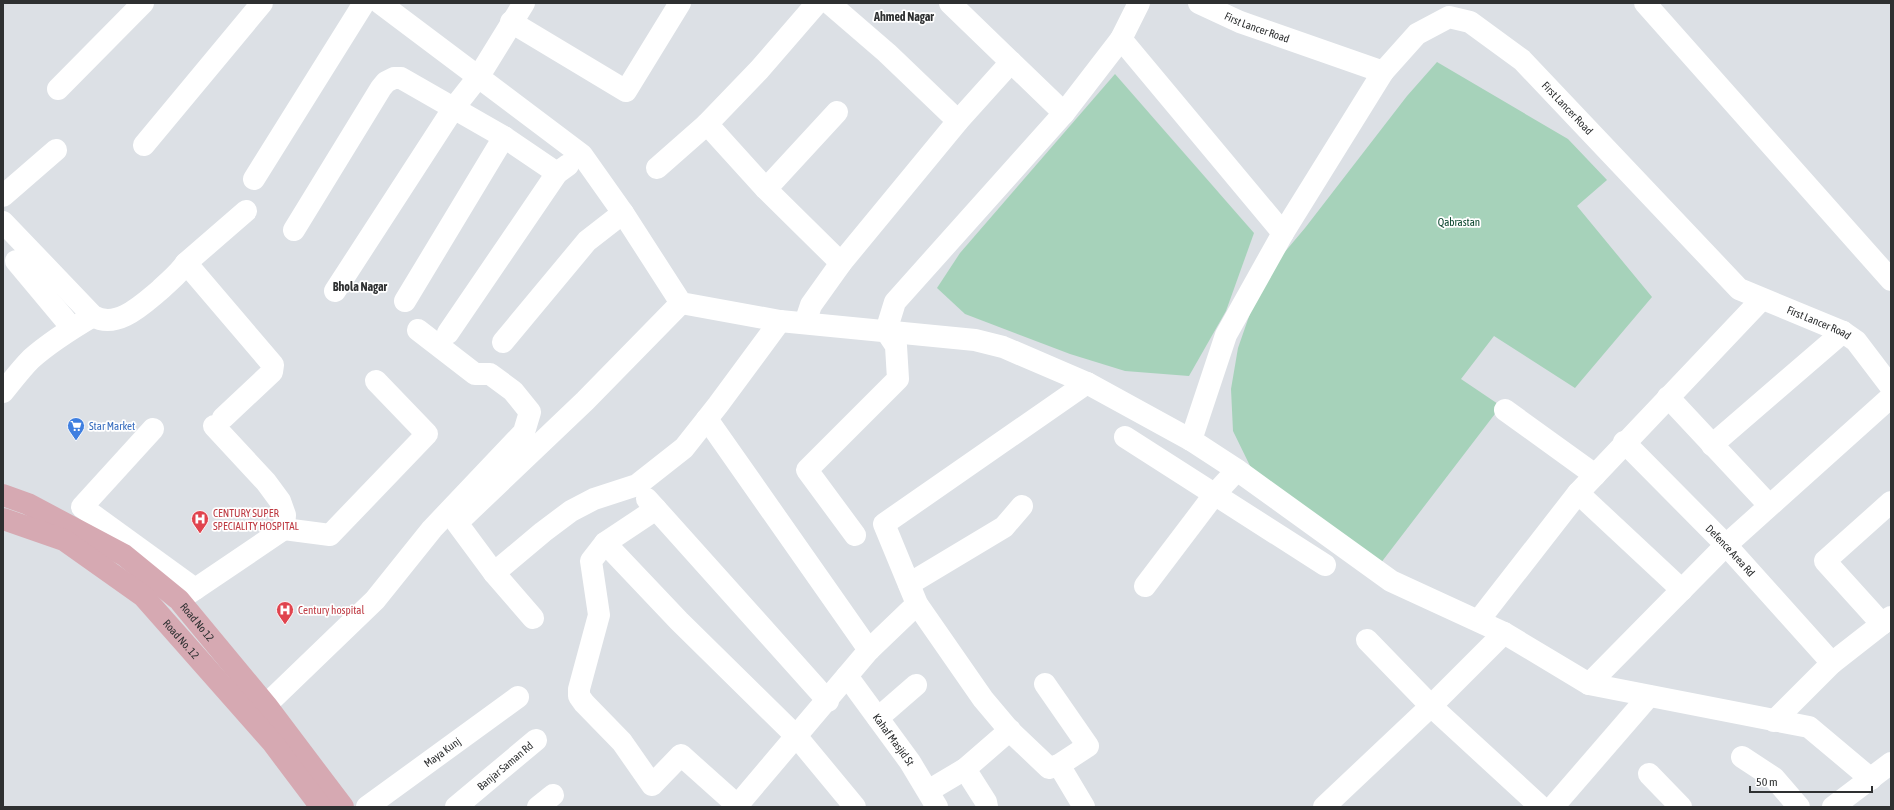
<svg xmlns="http://www.w3.org/2000/svg" width="1894" height="810" font-family="'Asap Condensed',sans-serif">
	<style>
		.green { fill: #a6d2ba }
		.lines { fill: none; stroke-linecap: round; stroke-linejoin: round }
		.minor { stroke: #fff; stroke-width: 22 }
		.major { stroke: #d6a9b2; stroke-width: 22 }
		.labels { text-anchor: middle; dominant-baseline: central; stroke-width: 3.5; stroke-linejoin: round; paint-order: stroke }
		.street-label { font-size: 11px; fill: #2e3031; stroke: #fff }
		.park-label { font-size: 11px; fill: #0a462e; stroke: #fff }
		.shop-label { font-size: 11px; fill: #366cbe; stroke: #fff; text-anchor: start }
		.health-label { font-size: 11px; fill: #be3a42; stroke: #fff; text-anchor: start }
		.neighbourhood-label { font-size: 12px; font-weight: bold; fill: #2e3031; stroke: #fff }
	</style>
	<rect width="100%" height="100%" fill="#dce0e5"/>
	<g class="green">
		<polygon points="1437,62 1568,139 1607,180 1577,206 1652,297 1575,388 1494,336 1461,379 1501,406 1377,568 1253,472 1233,431 1231,389 1238,348 1262,279 1305,228 1407,96"/>
		<polygon points="1115,74 1254,233 1226,311 1189,376 1125,371 1070,354 965,314 937,288 960,253"/>
	</g>
	<g class="lines">
		<g class="minor">
			<polyline points="380,3 582,155 623,213 681,303 780,321 975,340 1003,347 1087,383 1191,440 1237,470 1391,581 1504,633 1589,684 1809,727 1871,779"/>
			<polyline points="829,3 887,53 958,121"/>
			<path id="s1" d="M1199 3 1240 22 1383 72 1417 34 1449 17 1470 22 1522 60 1739 289 1843 332 1856 341 1891 387"/>
			<polyline points="1645,3 1891,280"/>
			<polyline points="511,22 626,91 680,3"/>
			<polyline points="1121,39 1283,233"/>
			<polyline points="1011,62 1064,113"/>
			<polyline points="58,89 143,3"/>
			<polyline points="707,124 766,189 841,263"/>
			<polyline points="144,145 262,3"/>
			<polyline points="657,168 707,124 759,70 817,3"/>
			<polyline points="254,179 364,3"/>
			<polyline points="766,189 837,112"/>
			<polyline points="3,196 56,150"/>
			<path d="M3 222 93 316C117 330 143 304 160 290 169 281 179 274 186 263L246 211"/>
			<polyline points="294,230 381,88 386,82 394,78 401,78 504,137 557,173"/>
			<polyline points="16,261 72,328"/>
			<polyline points="186,263 273,365 272,372 223,418"/>
			<polyline points="335,291 453,109 479,76 524,3"/>
			<polyline points="405,301 504,137"/>
			<polyline points="805,323 811,305 841,263 958,121 1011,62 950,3"/>
			<polyline points="448,333 557,173 568,165"/>
			<polyline points="503,342 587,241 623,213"/>
			<path d="M3 392C12 381 21 369 31 359 50 342 71 329 93 316"/>
			<polyline points="1668,397 1769,505"/>
			<polyline points="1505,410 1595,475"/>
			<polyline points="707,419 869,650"/>
			<polyline points="153,429 82,507 195,589"/>
			<polyline points="1125,437 1325,565"/>
			<polyline points="1191,440 1226,335 1283,233 1383,72"/>
			<path id="s2" d="M1624 442 1726 545 1832 663"/>
			<polyline points="1712,445 1843,332"/>
			<polyline points="1578,493 1682,590"/>
			<polyline points="647,499 828,701"/>
			<polyline points="656,509 605,543 591,561 599,615 579,689 579,696 584,703 622,742 652,785 681,755 738,806"/>
			<polyline points="284,529 330,535 427,434 376,381"/>
			<polyline points="855,535 807,470 898,379 896,346 886,331 895,302 1064,113 1121,39 1139,3"/>
			<polyline points="605,543 679,621 797,737 855,807"/>
			<polyline points="494,573 543,532 571,511 594,499 637,485 684,448 718,405 780,321"/>
			<polyline points="909,584 1004,527 1022,506"/>
			<polyline points="1145,586 1214,495 1237,470"/>
			<polyline points="179,600 284,529 285,515 280,501 266,482 214,426"/>
			<polyline points="533,618 494,573 457,523 585,401 681,303"/>
			<polyline points="1479,620 1578,493 1762,299"/>
			<polyline points="1882,624 1825,561 1891,502"/>
			<polyline points="1367,640 1431,706 1541,807"/>
			<path id="s3" d="M847 676 910 762 937 807"/>
			<polyline points="1045,684 1088,746 1059,765"/>
			<polyline points="1589,684 1726,545 1891,397"/>
			<polyline points="266,705 375,600 432,529 524,432 530,412 513,391 490,374 475,374 418,330"/>
			<polyline points="878,718 916,685"/>
			<polyline points="1774,721 1832,663 1891,617"/>
			<polyline points="1742,757 1774,778 1799,807"/>
			<polyline points="965,769 986,802 987,807"/>
			<polyline points="1649,774 1681,807"/>
			<polyline points="928,791 965,769 1010,730"/>
			<path id="s4" d="M367 807 518 697"/>
			<path id="s5" d="M456 807 536 740"/>
			<polyline points="538,807 553,795"/>
			<polyline points="736,807 869,650 917,604"/>
			<polyline points="1084,807 1059,765 1049,768 1010,731 983,699 917,604 884,524 1087,383"/>
			<polyline points="1324,807 1431,706 1504,633"/>
			<polyline points="1553,807 1649,696"/>
			<polyline points="1833,807 1891,763"/>
		</g>
		<g class="major">
			<path id="s6" d="M3 495 28 504 124 555 179 600 266 705 343 807"/>
			<path id="s7" d="M3 519 64 540 143 596 272 742 321 807"/>
		</g>
	</g>
	<defs>
		<symbol id="supermarket-pin" viewBox="-11 -11 22 30"><path d="M0 17L-7.5 6A9.5 9.5 0 1 1 7.5 6Z" fill="#3f7fe0" stroke="#fff"/><path d="M-6-5.5h2.5l.6 2H6L4.5 2H-2.5L-4.4-4H-6ZM-1.5 3.2a1.3 1.3 0 1 0 .1 0ZM3 3.2a1.3 1.3 0 1 0 .1 0Z" fill="#fff"/></symbol>
		<symbol id="hospital-pin" viewBox="-11 -11 22 30"><path d="M0 17L-7.5 6A9.5 9.5 0 1 1 7.5 6Z" fill="#e0444e" stroke="#fff"/><path d="M-5-5h3v3.5h4V-5h3V5h-3V1.5h-4V5h-3Z" fill="#fff"/></symbol>
	</defs>
	<g fill-rule="evenodd">
		<use href="#supermarket-pin" x="66" y="416" width="20" height="27"/>
		<use href="#hospital-pin" x="190" y="509" width="20" height="27"/>
		<use href="#hospital-pin" x="275" y="600" width="20" height="27"/>
	</g>
	<g class="labels">
		<g class="street-label">
			<text stroke="none"><textPath href="#s1" startOffset="63">First Lancer Road</textPath></text>
			<text stroke="none"><textPath href="#s1" startOffset="436">First Lancer Road</textPath></text>
			<text stroke="none"><textPath href="#s1" startOffset="772">First Lancer Road</textPath></text>
			<text stroke="none"><textPath href="#s2" startOffset="152">Defence Area Rd</textPath></text>
			<text stroke="none"><textPath href="#s6" startOffset="235">Road No 12</textPath></text>
			<text stroke="none"><textPath href="#s7" startOffset="219">Road No. 12</textPath></text>
			<text stroke="none"><textPath href="#s3" startOffset="79">Kahaf Masjid St</textPath></text>
			<text stroke="none"><textPath href="#s4" startOffset="93">Maya Kunj</textPath></text>
			<text stroke="none"><textPath href="#s5" startOffset="64">Banjar Saman Rd</textPath></text>
		</g>
		<g class="park-label">
			<text x="1459" y="222">Qabrastan</text>
		</g>
		<g class="shop-label">
			<text x="89" y="426">Star Market</text>
		</g>
		<g class="health-label">
			<text x="213" y="513">CENTURY SUPER<tspan x="213" dy="13">SPECIALITY HOSPITAL</tspan></text>
			<text x="298" y="610">Century hospital</text>
		</g>
		<g class="neighbourhood-label">
			<text x="904" y="17">Ahmed Nagar</text>
			<text x="360" y="287">Bhola Nagar</text>
		</g>
	</g>
	<rect width="1894" height="810" fill="none" stroke="#2e3031" stroke-width="8"/>
	<path d="M1750 786v6h122v-6" fill="none" stroke="#2e3031" stroke-width="2"/>
	<text x="1756" y="786" font-size="12" fill="#2e3031" stroke="#ffffff" stroke-width="3" paint-order="stroke">50 m</text>
</svg>
